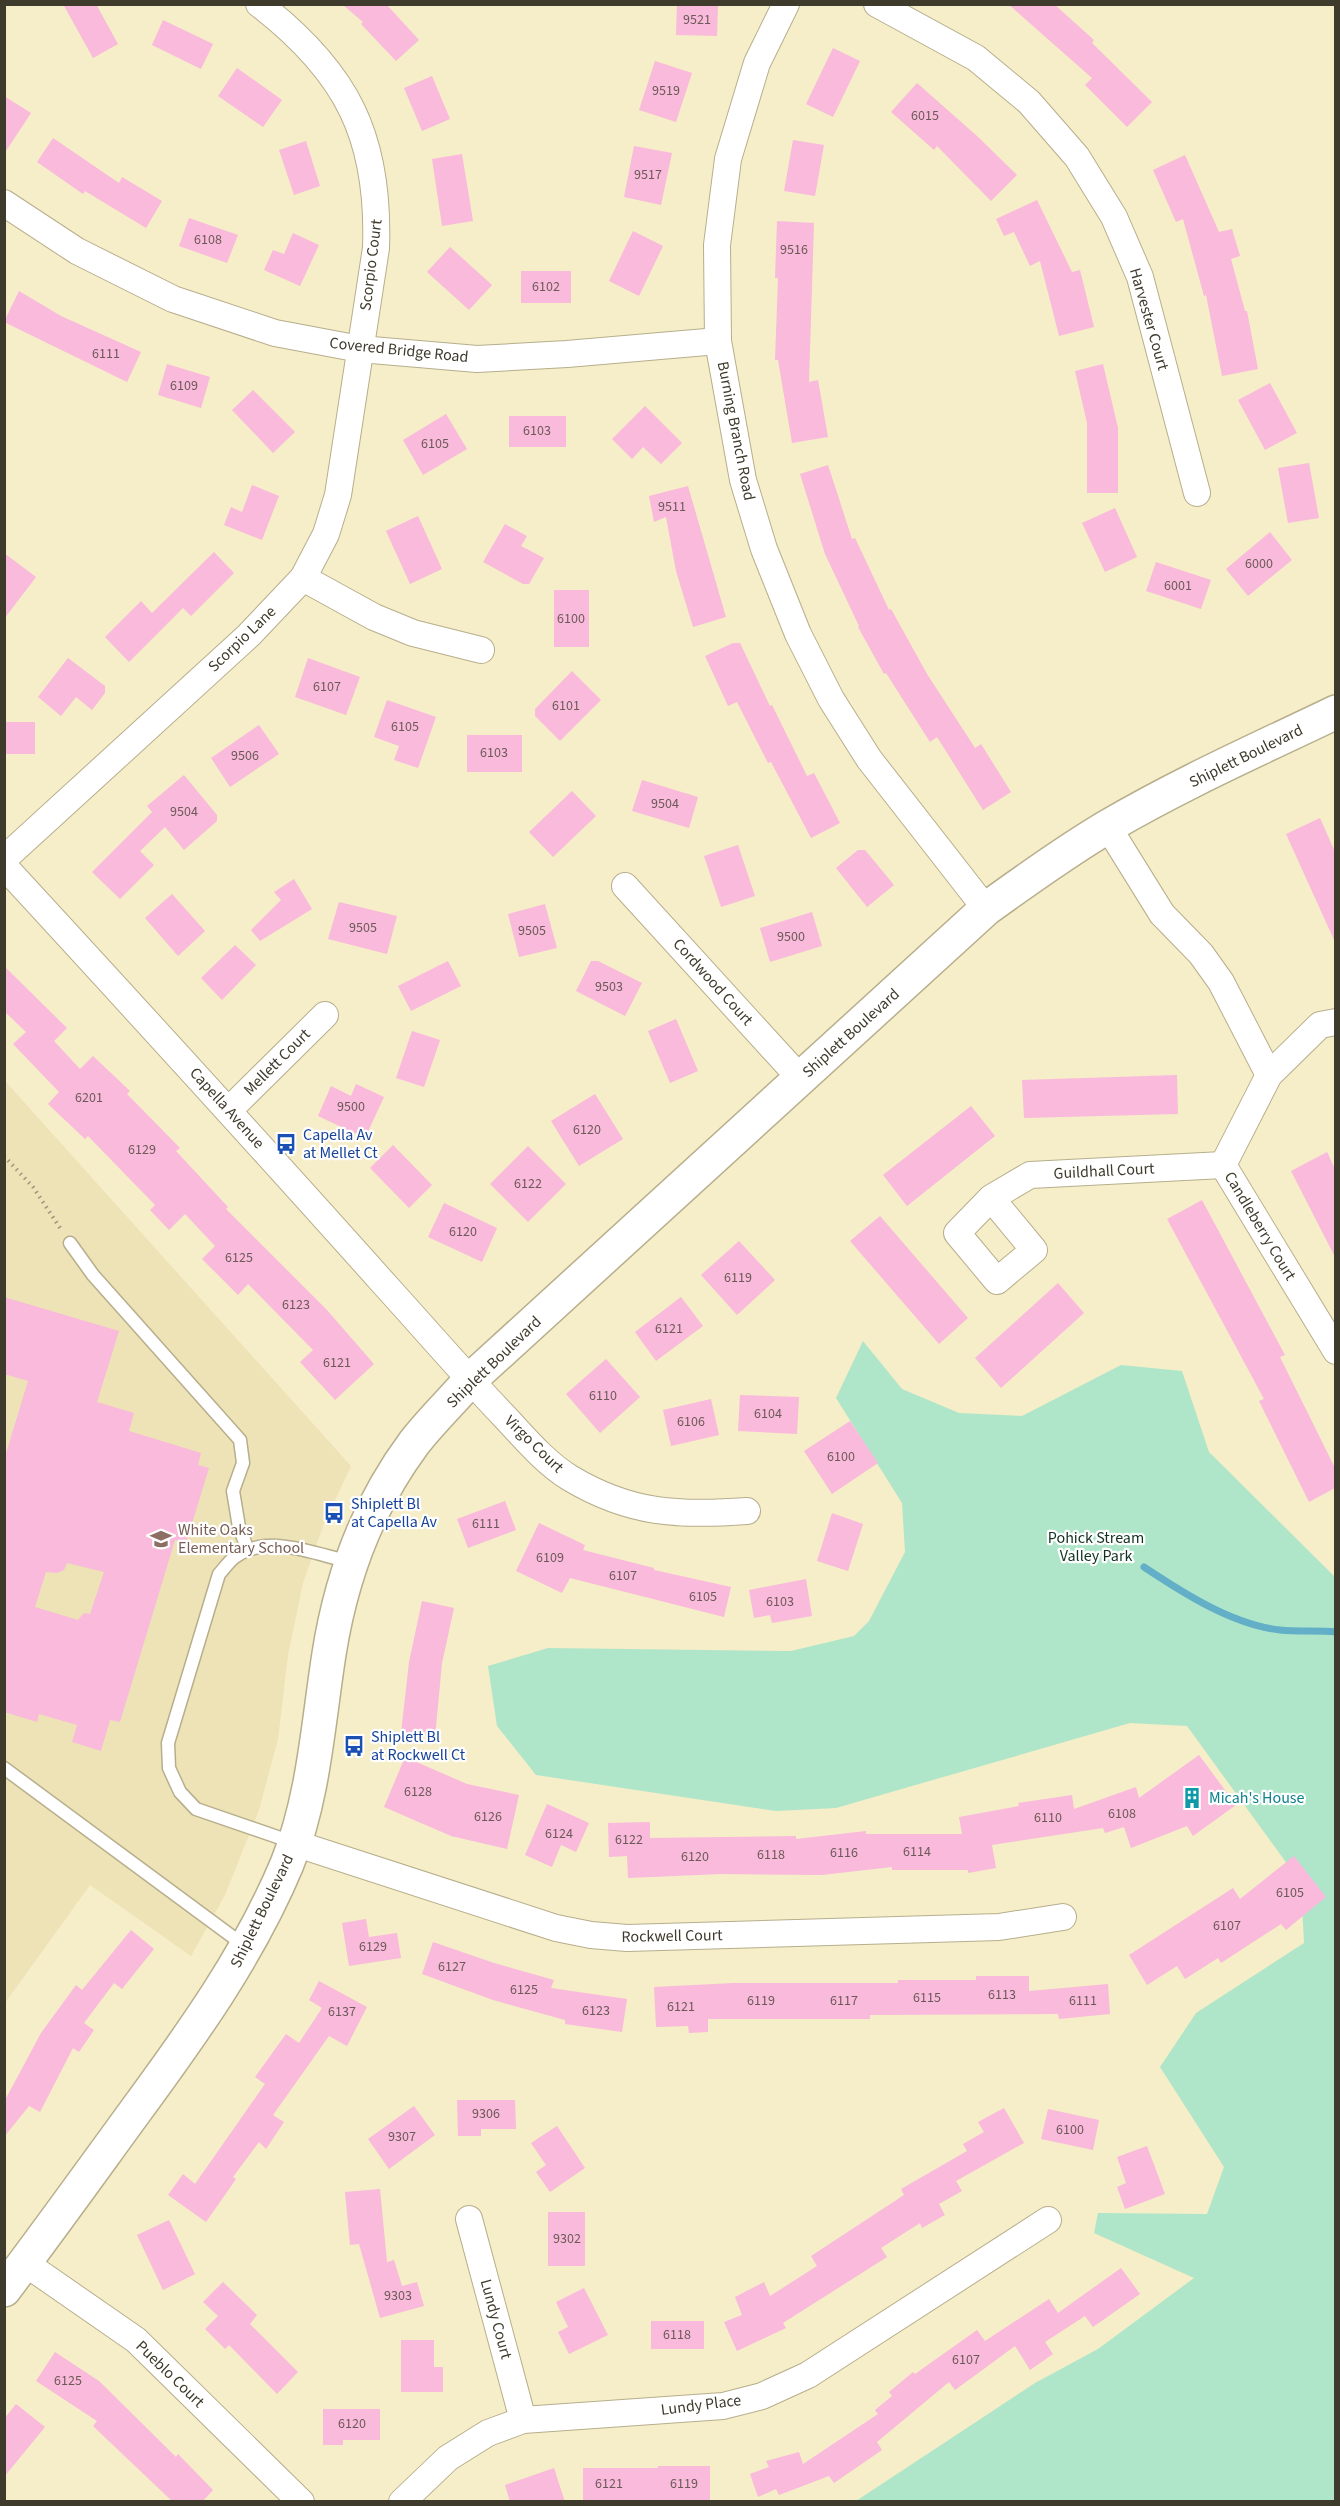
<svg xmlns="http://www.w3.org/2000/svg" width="1340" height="2506" font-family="'Source Sans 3',sans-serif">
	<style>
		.built { fill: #eee2b7 }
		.green { fill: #afe6c9 }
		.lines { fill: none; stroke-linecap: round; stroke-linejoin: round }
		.stream { stroke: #62afc7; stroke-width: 7 }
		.building { fill: #f9badb; fill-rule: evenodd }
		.lane-casing { stroke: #b7ae8c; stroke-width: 15 }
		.street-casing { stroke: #b7ae8c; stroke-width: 28 }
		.secondary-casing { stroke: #b7ae8c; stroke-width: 36 }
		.path { stroke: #9d967d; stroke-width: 4; stroke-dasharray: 1.5 4.5; stroke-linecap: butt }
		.lane { stroke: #fff; stroke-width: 12 }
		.street { stroke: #fff; stroke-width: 26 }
		.secondary { stroke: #fff; stroke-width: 33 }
		.labels { text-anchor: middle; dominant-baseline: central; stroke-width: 4.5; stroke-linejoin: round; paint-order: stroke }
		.number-label { font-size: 14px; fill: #6d5a58 }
		.street-label { font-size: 16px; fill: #3e3a2c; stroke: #fff }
		.transit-label { font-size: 16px; fill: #164399; stroke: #fff; text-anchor: start }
		.education-label { font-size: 16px; fill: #785e54; stroke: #fff; text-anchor: start }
		.park-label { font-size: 16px; fill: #113022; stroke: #fff }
		.culture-label { font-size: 16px; fill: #0d838f; stroke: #fff; text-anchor: start }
	</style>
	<rect width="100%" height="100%" fill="#f6edc9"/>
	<polygon class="built" points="5,1081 351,1466 323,1526 303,1583 288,1655 278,1739 259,1810 225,1895 191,1956 90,1885 5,2003"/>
	<polygon class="green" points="863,1341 902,1389 959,1413 1022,1416 1121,1365 1182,1371 1209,1452 1335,1577 1335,2501 856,2501 1035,2383 1098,2349 1194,2278 1094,2233 1098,2213 1207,2214 1224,2167 1160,2067 1196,2013 1304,1943 1301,1883 1187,1726 1130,1723 836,1808 776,1811 536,1775 497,1726 488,1666 548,1648 791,1651 854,1636 869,1621 905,1552 902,1503 836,1398"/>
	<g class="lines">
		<path class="stream" d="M1144 1567C1183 1593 1233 1625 1280 1630 1299 1632 1317 1630 1336 1632"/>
	</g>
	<g class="building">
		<polygon points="63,4 96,4 118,44 93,58"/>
		<polygon points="342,4 386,4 419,40 396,61 361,24 363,22"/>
		<polygon points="677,4 718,4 717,36 676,35"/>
		<polygon points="1008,4 1054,4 1094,40 1092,43 1152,102 1127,127 1085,85 1092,78"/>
		<polygon points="163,20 213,44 201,69 152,45"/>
		<polygon points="833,48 860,61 833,117 806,104"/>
		<polygon points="655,61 692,73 676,122 639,110"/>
		<polygon points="237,68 282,100 263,127 218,96"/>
		<polygon points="432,76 450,119 422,131 404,88"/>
		<polygon points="917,83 977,136 1017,175 991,201 937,146 934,150 891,112"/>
		<polygon points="4,96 31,113 4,154"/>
		<polygon points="53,138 119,183 122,177 162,201 146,228 85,191 83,194 37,162"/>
		<polygon points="793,140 824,145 815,196 784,191"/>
		<polygon points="306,141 320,186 294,195 279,150"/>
		<polygon points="634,146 672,153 661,205 624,197"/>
		<polygon points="462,154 473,221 442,226 432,159"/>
		<polygon points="1185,155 1219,232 1232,229 1240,256 1231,259 1245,311 1247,311 1258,369 1222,376 1206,295 1204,296 1183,219 1176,222 1153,170"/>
		<polygon points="1037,200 1072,272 1080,270 1094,327 1059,336 1040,261 1030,266 1014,232 1004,236 996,219"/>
		<polygon points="189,218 238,235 227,263 179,246"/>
		<polygon points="777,221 814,223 809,382 818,380 828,437 792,443 778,360 775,360 778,278 775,278"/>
		<polygon points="633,231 663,246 639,296 609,281"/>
		<polygon points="293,233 319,245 300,286 264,270 273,250 284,254"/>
		<polygon points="450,247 492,285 469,310 427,272"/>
		<rect x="521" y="271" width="50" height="32"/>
		<polygon points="19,291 61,316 141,352 127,382 4,322"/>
		<polygon points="167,364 210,377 201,408 158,395"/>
		<polygon points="1103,364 1118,428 1118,493 1087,493 1087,423 1075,371"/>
		<polygon points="1270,383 1297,433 1265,450 1238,400"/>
		<polygon points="253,390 295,432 273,453 232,410"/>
		<polygon points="645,406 682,443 661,464 643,447 632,459 612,439"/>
		<polygon points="446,414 467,449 423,475 403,440"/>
		<rect x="509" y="416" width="57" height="31"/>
		<polygon points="1309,463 1319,518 1288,523 1278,468"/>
		<polygon points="828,465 852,539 855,538 889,610 891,609 927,674 975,748 981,744 1011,792 983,810 937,737 930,742 886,673 884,674 858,627 859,626 825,554 800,474"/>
		<polygon points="252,485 279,496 262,540 224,525 231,507 242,512"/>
		<polygon points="688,486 726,617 693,627 676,571 666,517 654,522 649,496"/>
		<polygon points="1115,508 1137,557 1105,572 1082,523"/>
		<polygon points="418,516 442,569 410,584 386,531"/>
		<polygon points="505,524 527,536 521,546 544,558 529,584 523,584 483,562"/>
		<polygon points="1270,532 1292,560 1248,596 1226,569"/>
		<polygon points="214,552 234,573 191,616 183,608 129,662 105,637 141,601 152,613"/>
		<polygon points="4,553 36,577 4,619"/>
		<polygon points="1156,562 1211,580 1201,609 1146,591"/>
		<rect x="554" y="590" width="35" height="57"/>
		<polygon points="733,643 740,643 770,706 772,705 807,776 814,773 840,823 811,838 771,762 768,763 737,702 728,706 705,656"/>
		<polygon points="68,658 105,686 105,693 92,710 76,697 61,716 38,697"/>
		<polygon points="308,658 360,677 346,715 295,697"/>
		<polygon points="572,671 601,700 560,741 535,716 535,709"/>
		<polygon points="387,700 436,717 418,768 394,760 399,746 374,737"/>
		<rect x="4" y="722" width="31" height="32"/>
		<polygon points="259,725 279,754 230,787 211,758"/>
		<rect x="467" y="735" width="55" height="37"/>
		<polygon points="184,775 217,815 217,821 184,850 165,827 140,851 154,865 120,899 92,872 152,812 147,806"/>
		<polygon points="642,780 698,797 689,828 632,811"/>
		<polygon points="572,791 596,816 553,857 529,832"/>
		<polygon points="1320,818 1335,852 1335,942 1286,834"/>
		<polygon points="738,845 755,896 721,907 704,856"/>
		<polygon points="858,850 865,850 894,885 867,907 836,868"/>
		<polygon points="294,879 312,909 260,941 251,930 281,900 274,892"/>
		<polygon points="172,894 205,931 178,956 145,918"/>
		<polygon points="339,902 397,916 387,954 328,939"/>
		<polygon points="545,904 557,948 519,957 508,914"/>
		<polygon points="812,912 822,946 770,962 760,928"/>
		<polygon points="235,945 256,965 222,1000 201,978"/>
		<polygon points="448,961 461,986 411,1011 398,986"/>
		<polygon points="591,961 598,961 642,983 625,1016 576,991"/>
		<polygon points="4,966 67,1028 54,1041 80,1069 93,1056 130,1091 127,1094 180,1148 176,1151 228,1207 226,1209 327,1310 374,1364 335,1400 300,1362 313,1350 248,1284 238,1295 202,1259 215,1246 185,1214 169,1230 150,1210 155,1205 88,1136 85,1139 48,1104 59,1092 13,1044 26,1032 4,1011"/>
		<polygon points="676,1019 698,1071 670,1083 648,1031"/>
		<polygon points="412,1031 440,1040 424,1087 396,1078"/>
		<polygon points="1177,1075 1178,1114 1024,1118 1022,1080"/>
		<polygon points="356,1084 384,1097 365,1138 318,1116 331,1086 351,1096"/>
		<polygon points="595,1094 623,1139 579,1166 551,1121"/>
		<polygon points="971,1106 995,1136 907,1206 883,1175"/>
		<polygon points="393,1145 432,1185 409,1208 370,1168"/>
		<polygon points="528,1146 566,1184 528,1222 490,1184"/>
		<polygon points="1327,1152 1335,1169 1335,1257 1291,1171"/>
		<polygon points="1202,1200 1285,1355 1280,1357 1335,1468 1335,1488 1309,1502 1259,1401 1264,1399 1167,1219"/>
		<polygon points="444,1203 497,1228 482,1262 428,1237"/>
		<polygon points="880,1216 968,1318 939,1344 850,1241"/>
		<polygon points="739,1241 775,1280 737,1315 701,1275"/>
		<polygon points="1058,1283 1084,1313 1001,1388 975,1358"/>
		<path d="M4 1297 119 1331 97 1402 134 1413 129 1431 201 1453 198 1465 209 1468 186 1543 175 1540 120 1722 110 1720 101 1751 72 1742 77 1725 39 1714 37 1722 4 1712V1460L28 1381 4 1374ZM67 1563 104 1572 90 1614 84 1613 78 1620 35 1607 46 1572 57 1573 64 1570Z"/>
		<polygon points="681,1297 703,1326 656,1361 635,1332"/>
		<polygon points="606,1359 640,1397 600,1433 566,1394"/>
		<polygon points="740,1395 799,1397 797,1434 738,1431"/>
		<polygon points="711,1399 719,1435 671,1446 663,1410"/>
		<polygon points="850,1421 878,1463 832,1494 804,1451"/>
		<polygon points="505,1501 516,1530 468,1548 457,1519"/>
		<polygon points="832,1513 863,1524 848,1571 817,1561"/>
		<polygon points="539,1523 585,1545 583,1550 654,1568 654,1570 731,1587 724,1617 570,1578 562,1593 516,1571"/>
		<polygon points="806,1579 812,1616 772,1623 770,1615 754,1618 749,1590"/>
		<polygon points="422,1601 454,1608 442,1663 435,1737 401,1733 409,1662"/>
		<polygon points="1199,1755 1236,1805 1193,1836 1187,1826 1131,1848 1124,1827 1105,1833 1103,1828 992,1845 996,1868 968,1873 968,1870 892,1870 892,1867 822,1875 721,1874 628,1878 627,1856 609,1857 608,1823 650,1822 650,1838 796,1836 796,1839 866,1831 866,1834 962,1834 959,1817 1019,1806 1018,1803 1072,1795 1074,1809 1136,1787 1139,1798"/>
		<polygon points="405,1757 467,1784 519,1795 507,1849 451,1836 384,1807"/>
		<polygon points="547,1804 589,1823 576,1852 561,1845 552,1867 525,1855"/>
		<polygon points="1294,1856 1326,1897 1286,1930 1281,1924 1221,1963 1218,1958 1185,1979 1177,1966 1147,1985 1129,1955 1233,1888 1240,1899"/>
		<polygon points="366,1919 369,1937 397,1933 401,1958 349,1966 342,1923"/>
		<polygon points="131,1930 154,1949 122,1989 114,1983 84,2023 94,2030 79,2052 73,2048 40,2112 29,2106 4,2137 4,2102 41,2033 76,1985 82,1990"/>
		<polygon points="433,1942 494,1963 554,1980 551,1988 627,1999 622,2032 565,2024 565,2020 493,2000 422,1974"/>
		<polygon points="976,1976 1029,1976 1029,1991 1108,1984 1110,2014 1059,2019 1058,2014 870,2015 870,2019 708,2019 708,2032 689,2033 688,2026 656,2027 654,1987 733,1983 898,1983 898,1980 976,1980"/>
		<polygon points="319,1981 367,2007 347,2046 329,2036 273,2115 284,2122 266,2149 259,2142 233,2177 236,2179 206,2222 168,2195 183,2174 195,2184 265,2084 255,2077 286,2034 299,2043 322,2008 309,2000"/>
		<polygon points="457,2100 515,2100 516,2129 481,2129 481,2136 458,2136"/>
		<polygon points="414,2106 435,2135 389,2169 368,2139"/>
		<polygon points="1004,2108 1024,2143 956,2181 962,2191 939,2204 945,2215 922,2228 920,2223 881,2248 887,2257 783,2323 786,2328 737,2351 724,2322 742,2315 735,2297 764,2282 770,2296 817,2266 811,2256 904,2195 901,2189 967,2151 963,2144 984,2132 978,2122"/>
		<polygon points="1048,2109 1099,2120 1093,2150 1041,2139"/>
		<polygon points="557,2126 585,2168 550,2192 536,2172 546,2165 531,2143"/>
		<polygon points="1147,2146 1165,2194 1125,2209 1117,2187 1126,2183 1117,2157"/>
		<polygon points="380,2189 387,2262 394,2260 402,2286 417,2282 424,2306 380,2318 359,2244 350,2245 345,2192"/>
		<rect x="548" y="2212" width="37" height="54"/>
		<polygon points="169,2220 195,2274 163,2290 137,2235"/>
		<polygon points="1121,2268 1140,2294 1093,2327 1085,2316 1045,2342 1053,2354 1030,2370 1015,2346 955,2390 949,2382 877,2442 882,2450 834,2483 829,2476 779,2495 776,2489 758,2497 750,2474 769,2467 766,2461 799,2452 803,2464 878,2414 875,2410 892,2396 889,2392 913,2372 915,2374 977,2330 985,2341 1049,2299 1058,2313"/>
		<polygon points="223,2282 257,2315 250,2324 298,2372 277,2394 229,2345 225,2349 205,2329 218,2316 203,2302"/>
		<polygon points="584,2288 608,2335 569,2354 558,2332 568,2327 556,2302"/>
		<rect x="651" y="2321" width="53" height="28"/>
		<polygon points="401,2340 434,2340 434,2367 443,2367 443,2392 401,2392"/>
		<polygon points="55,2352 99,2381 176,2457 178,2454 213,2490 202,2502 173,2502 93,2426 97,2421 36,2381"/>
		<polygon points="16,2404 45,2427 4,2477 4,2419"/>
		<polygon points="323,2409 380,2409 380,2440 343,2440 343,2445 323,2445"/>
		<polygon points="658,2466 710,2466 710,2501 583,2501 583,2468 658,2468"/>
		<polygon points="554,2468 565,2502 510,2502 505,2485"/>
	</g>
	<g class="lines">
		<defs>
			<g id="lane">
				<polyline points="70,1243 93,1275 240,1440 243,1463 233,1491 239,1527 248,1550"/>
				<polyline points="4,1768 245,1946"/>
				<path d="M292 1842 196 1809 180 1792 169 1768 168 1743 219 1574C224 1569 229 1561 235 1557 267 1533 315 1554 350 1562"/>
			</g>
			<g id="street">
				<polyline points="786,4 757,63 728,159 717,245 718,341 743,480 764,549 798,634 831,699 869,759 986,909"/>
				<polyline points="877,4 976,58 1029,102 1077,157 1114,217 1140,277 1197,493"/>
				<polyline points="4,203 77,251 173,299 275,333 360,349 477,359 567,354 718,341"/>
				<polyline points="303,578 374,617 413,633 481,650"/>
				<polyline points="1108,827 1162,914 1201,954 1221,982 1269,1075"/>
				<path d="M4 859 249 635 303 578 326 534 338 495 376 248C380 137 347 72 259 4"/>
				<path d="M4 866C132 1005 260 1145 386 1286 425 1329 463 1373 503 1415 523 1436 544 1462 570 1478 630 1514 679 1516 747 1511"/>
				<polyline points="625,886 801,1079"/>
				<polyline points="1336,1022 1320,1025 1269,1075 1223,1165 1336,1351"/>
				<polyline points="229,1110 325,1015"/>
				<polyline points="991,1198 1034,1250 997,1281 957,1233 991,1198 1030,1175 1223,1165"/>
				<polyline points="294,1843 556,1928 591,1935 627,1938 999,1927 1063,1917"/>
				<polyline points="469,2219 523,2420"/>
				<polyline points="25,2263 136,2340 301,2502"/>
				<polyline points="402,2502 448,2458 488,2433 523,2420 723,2406 762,2396 808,2375 1048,2220"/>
			</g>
			<path id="secondary" d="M4 2290C48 2232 91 2172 134 2113 192 2034 249 1955 287 1864 314 1797 318 1724 329 1654 341 1577 368 1505 414 1443 431 1421 452 1401 470 1380L986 909C1026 880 1065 852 1107 827 1180 784 1259 749 1336 712"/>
		</defs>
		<use href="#lane" class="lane-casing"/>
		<use href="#street" class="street-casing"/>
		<use href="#secondary" class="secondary-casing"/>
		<polyline class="path" points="4,1156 33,1187 62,1231"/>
		<use href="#lane" class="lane"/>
		<use href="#street" class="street"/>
		<use href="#secondary" class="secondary"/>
	</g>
	<defs>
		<symbol id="bus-bare" viewBox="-9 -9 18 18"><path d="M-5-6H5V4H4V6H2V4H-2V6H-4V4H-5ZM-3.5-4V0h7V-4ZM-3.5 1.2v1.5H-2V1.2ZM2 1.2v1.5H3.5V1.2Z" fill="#1a4fb4" stroke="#fff" stroke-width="2.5" paint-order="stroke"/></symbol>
		<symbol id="school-bare" viewBox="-9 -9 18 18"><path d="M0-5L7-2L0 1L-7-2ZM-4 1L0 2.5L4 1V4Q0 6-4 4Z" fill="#8d6e63" stroke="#fff" stroke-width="2.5" paint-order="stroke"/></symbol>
		<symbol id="building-bare" viewBox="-9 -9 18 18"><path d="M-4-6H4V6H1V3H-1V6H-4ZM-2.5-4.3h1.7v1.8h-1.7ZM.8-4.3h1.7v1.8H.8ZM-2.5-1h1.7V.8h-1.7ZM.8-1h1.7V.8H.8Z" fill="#0f9aa8" stroke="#fff" stroke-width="2.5" paint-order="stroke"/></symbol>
	</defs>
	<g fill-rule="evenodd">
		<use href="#bus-bare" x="271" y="1129" width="30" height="30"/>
		<use href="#bus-bare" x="319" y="1498" width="30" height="30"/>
		<use href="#school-bare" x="146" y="1524" width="30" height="30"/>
		<use href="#bus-bare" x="339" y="1731" width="30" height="30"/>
		<use href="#building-bare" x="1177" y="1783" width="30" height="30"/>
	</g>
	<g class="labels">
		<g class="number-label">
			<text x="697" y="20">9521</text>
			<text x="666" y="91">9519</text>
			<text x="925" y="116">6015</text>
			<text x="648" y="175">9517</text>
			<text x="208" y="240">6108</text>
			<text x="794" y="250">9516</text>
			<text x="546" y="287">6102</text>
			<text x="106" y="354">6111</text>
			<text x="184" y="386">6109</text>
			<text x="537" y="431">6103</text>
			<text x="435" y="444">6105</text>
			<text x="672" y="507">9511</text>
			<text x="1259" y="564">6000</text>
			<text x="1178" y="586">6001</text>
			<text x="571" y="619">6100</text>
			<text x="327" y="687">6107</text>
			<text x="566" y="706">6101</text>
			<text x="405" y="727">6105</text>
			<text x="494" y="753">6103</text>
			<text x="245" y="756">9506</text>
			<text x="665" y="804">9504</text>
			<text x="184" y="812">9504</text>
			<text x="363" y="928">9505</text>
			<text x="532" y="931">9505</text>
			<text x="791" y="937">9500</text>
			<text x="609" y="987">9503</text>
			<text x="89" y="1098">6201</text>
			<text x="351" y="1107">9500</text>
			<text x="587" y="1130">6120</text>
			<text x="142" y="1150">6129</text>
			<text x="528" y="1184">6122</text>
			<text x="463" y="1232">6120</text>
			<text x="239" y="1258">6125</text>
			<text x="738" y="1278">6119</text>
			<text x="296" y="1305">6123</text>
			<text x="669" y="1329">6121</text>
			<text x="337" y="1363">6121</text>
			<text x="603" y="1396">6110</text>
			<text x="768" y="1414">6104</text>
			<text x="691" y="1422">6106</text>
			<text x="841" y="1457">6100</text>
			<text x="486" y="1524">6111</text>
			<text x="550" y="1558">6109</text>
			<text x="623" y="1576">6107</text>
			<text x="703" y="1597">6105</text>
			<text x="780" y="1602">6103</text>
			<text x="418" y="1792">6128</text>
			<text x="1122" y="1814">6108</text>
			<text x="488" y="1817">6126</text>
			<text x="1048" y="1818">6110</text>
			<text x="559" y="1834">6124</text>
			<text x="629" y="1840">6122</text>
			<text x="917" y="1852">6114</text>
			<text x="844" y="1853">6116</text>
			<text x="771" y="1855">6118</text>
			<text x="695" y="1857">6120</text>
			<text x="1290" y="1893">6105</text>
			<text x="1227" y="1926">6107</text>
			<text x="373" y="1947">6129</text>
			<text x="452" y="1967">6127</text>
			<text x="524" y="1990">6125</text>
			<text x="1002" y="1995">6113</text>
			<text x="927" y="1998">6115</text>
			<text x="761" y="2001">6119</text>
			<text x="844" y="2001">6117</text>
			<text x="1083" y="2001">6111</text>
			<text x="681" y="2007">6121</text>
			<text x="596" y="2011">6123</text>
			<text x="342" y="2012">6137</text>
			<text x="486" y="2114">9306</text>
			<text x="1070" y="2130">6100</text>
			<text x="402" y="2137">9307</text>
			<text x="567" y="2239">9302</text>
			<text x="398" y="2296">9303</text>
			<text x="677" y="2335">6118</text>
			<text x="966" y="2360">6107</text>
			<text x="68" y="2381">6125</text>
			<text x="352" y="2424">6120</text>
			<text x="609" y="2484">6121</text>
			<text x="684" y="2484">6119</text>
		</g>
		<g class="street-label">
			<text transform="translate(371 265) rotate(-83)">Scorpio Court</text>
			<text transform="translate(1149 319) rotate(74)">Harvester Court</text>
			<text transform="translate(399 350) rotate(6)">Covered Bridge Road</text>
			<text transform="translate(736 431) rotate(79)">Burning Branch Road</text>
			<text transform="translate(242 639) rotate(-44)">Scorpio Lane</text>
			<text transform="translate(1246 756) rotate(-26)">Shiplett Boulevard</text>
			<text transform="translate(713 982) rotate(48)">Cordwood Court</text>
			<text transform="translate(851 1033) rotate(-42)">Shiplett Boulevard</text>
			<text transform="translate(277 1062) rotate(-45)">Mellett Court</text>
			<text transform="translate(227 1108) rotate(48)">Capella Avenue</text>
			<text transform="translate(1104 1171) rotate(-3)">Guildhall Court</text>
			<text transform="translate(1260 1226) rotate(59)">Candleberry Court</text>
			<text transform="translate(494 1362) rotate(-44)">Shiplett Boulevard</text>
			<text transform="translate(534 1444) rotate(44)">Virgo Court</text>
			<text transform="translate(262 1911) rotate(-64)">Shiplett Boulevard</text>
			<text transform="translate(672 1936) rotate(-1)">Rockwell Court</text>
			<text transform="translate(496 2319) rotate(75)">Lundy Court</text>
			<text transform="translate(170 2374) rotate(44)">Pueblo Court</text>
			<text transform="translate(701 2405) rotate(-7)">Lundy Place</text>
		</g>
		<g class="transit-label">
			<text x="303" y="1135">Capella Av<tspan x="303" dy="18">at Mellet Ct</tspan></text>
			<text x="351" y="1504">Shiplett Bl<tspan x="351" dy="18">at Capella Av</tspan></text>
			<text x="371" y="1737">Shiplett Bl<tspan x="371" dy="18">at Rockwell Ct</tspan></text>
		</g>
		<g class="education-label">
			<text x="178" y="1530">White Oaks<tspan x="178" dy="18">Elementary School</tspan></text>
		</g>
		<g class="park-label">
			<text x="1096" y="1538">Pohick Stream<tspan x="1096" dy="18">Valley Park</tspan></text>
		</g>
		<g class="culture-label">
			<text x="1209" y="1798">Micah's House</text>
		</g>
	</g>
	<rect width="1340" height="2506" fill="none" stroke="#3e3a2c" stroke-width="12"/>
</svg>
